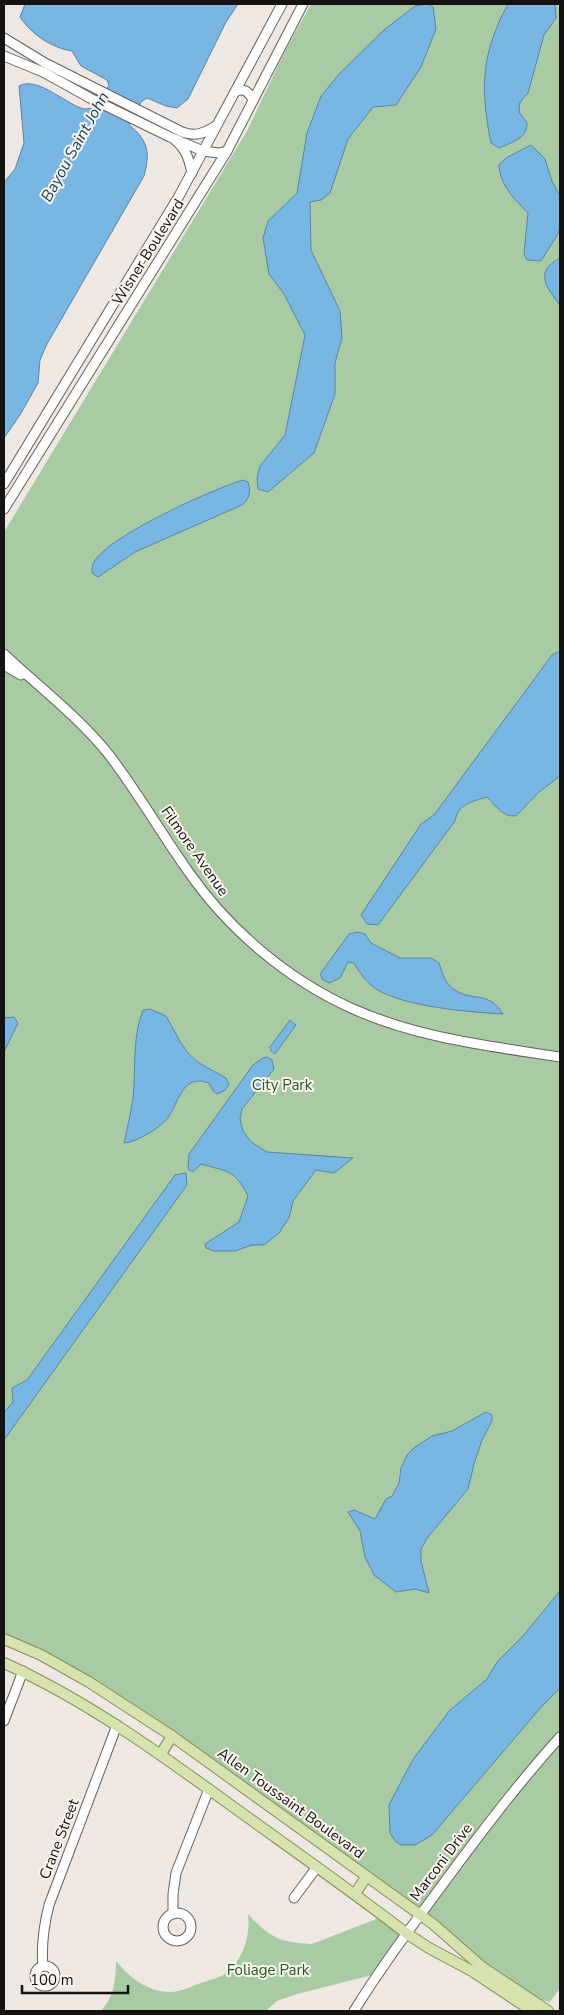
<svg xmlns="http://www.w3.org/2000/svg" width="564" height="2015" font-family="'Nunito Sans',sans-serif">
	<style>
		.green { fill: #a8cba3 }
		.water { fill: #78b6e3; stroke: #5a85a4 }
		.lines { fill: none; stroke-linecap: round; stroke-linejoin: round }
		.minor-casing { stroke: #67615d; stroke-width: 11 }
		.major-casing { stroke: #828e55; stroke-width: 12 }
		.minor { stroke: #fff; stroke-width: 9 }
		.major { stroke: #d7e3af; stroke-width: 10 }
		.labels { text-anchor: middle; dominant-baseline: central; stroke-width: 4; stroke-linejoin: round; paint-order: stroke }
		.street-label { font-size: 15px; fill: #151311; stroke: #fbf4ef }
		.park-label { font-size: 15px; fill: #20601a; stroke: #fbf4ef }
		.water-label { font-size: 16px; font-style: italic; fill: #0e3f5e; stroke: #fbf4ef }
	</style>
	<rect width="100%" height="100%" fill="#eee7e2"/>
	<g class="green">
		<polygon points="311,4 560,4 560,1988 550,2002 525,1996 129,1706 4,1639 4,532 247,131 286,49"/>
		<path d="M248 1914C269 1937 280 1943 312 1944L384 1916 406 1933 380 1973 297 1994 277 2001 266 2011H101C114 1997 116 1980 116 1961 131 1980 154 1996 179 1991 187 1989 194 1985 201 1983 209 1980 220 1978 226 1973 243 1960 251 1935 248 1914Z"/>
	</g>
	<g class="water">
		<path d="M25 4H238L226 22 188 99 177 108 166 106 147 98 141 102 129 125C149 141 150 153 144 176L47 344 40 360 38 383 20 415 4 438V182L15 169 24 143 19 86C36 76 64 102 81 108 86 110 92 108 97 108L109 85 107 80 81 66 72 51C52 48 31 34 20 17Z"/>
		<polygon points="427,4 433,7 436,29 421,67 396,105 373,107 348,139 330,193 321,200 310,202 311,250 340,311 342,338 335,363 335,394 314,453 268,492 258,489 257,478 260,466 285,435 305,335 284,294 269,274 263,238 268,221 297,193 307,133 321,96 340,73 384,30 415,6"/>
		<path d="M508 4H555L556 18 544 35 528 93 520 102 519 112 527 123C527 139 512 142 499 148L491 143C480 88 481 54 508 4Z"/>
		<path d="M531 145 545 159 552 181 560 196V227L558 234 541 261 527 260 524 254 528 213C514 199 500 185 499 165L506 158Z"/>
		<path d="M560 258V305C547 288 533 272 560 258Z"/>
		<path d="M243 480 248 482C251 492 250 498 242 505L135 552 98 577 92 573C92 570 92 565 94 562 108 536 213 489 243 480Z"/>
		<path d="M560 651V776L539 792 516 816C502 817 496 806 487 797 471 802 458 804 455 821L378 925 367 924 361 915 421 824 434 815 552 655Z"/>
		<path d="M357 932 365 934 371 943 400 958H431L439 963C442 972 445 984 455 990 473 1002 488 990 503 1014 469 1012 405 1007 376 989 367 983 359 972 354 963L348 962 340 978 329 983 323 980 320 974 349 934Z"/>
		<path d="M150 1009 166 1016 181 1043 189 1054 199 1063 226 1078 229 1085 224 1091 217 1094 213 1091 209 1083C181 1073 179 1104 167 1119 158 1129 137 1142 124 1143 127 1128 131 1113 133 1098 136 1069 132 1037 143 1010Z"/>
		<polygon points="14,1017 18,1023 4,1052 4,1018"/>
		<polygon points="290,1020 296,1025 275,1054 271,1051 270,1047"/>
		<path d="M267 1057 272 1060 274 1069 242 1109 240 1119 243 1131 251 1142 267 1152 353 1158 334 1173 316 1170 293 1201 289 1218 279 1233 264 1245H252L235 1251H214L206 1248 205 1244 239 1222 248 1196C234 1169 228 1172 201 1164L193 1172 188 1169 189 1154 253 1065 263 1058Z"/>
		<polygon points="186,1173 187,1185 4,1440 4,1413 13,1402 12,1388 27,1380 175,1175"/>
		<polygon points="486,1412 492,1415 492,1421 482,1440 474,1464 468,1489 428,1537 421,1549 421,1561 429,1593 415,1589 396,1592 374,1575 365,1557 360,1531 348,1512 354,1510 375,1519 386,1499 392,1496 399,1483 401,1468 407,1455 415,1447 432,1436 452,1431"/>
		<polygon points="560,1591 560,1688 542,1706 432,1835 415,1845 401,1845 395,1841 390,1833 389,1805 404,1776 414,1758 450,1710 487,1679 497,1662 522,1637"/>
	</g>
	<g class="lines">
		<defs>
			<g id="minor">
				<path d="M4 38 45 63 182 132C196 137 204 133 216 126"/>
				<polyline points="4,56 43,72 90,98 170,137 203,151 219,153 227,151"/>
				<path d="M235 92C244 87 249 92 253 100"/>
				<path d="M175 140C186 149 189 159 192 173"/>
				<polyline points="4,484 179,196 282,4"/>
				<polyline points="4,509 227,151 303,4"/>
				<path d="M4 654C39 687 79 717 110 756 138 793 161 833 188 871 228 929 287 979 351 1008 417 1038 489 1046 560 1057"/>
				<polyline points="4,665 21,675"/>
				<polyline points="4,1721 23,1671"/>
				<polyline points="294,1898 317,1867"/>
				<circle cx="177" cy="1927" r="14"/>
				<polyline points="173,1914 173,1894 176,1873 209,1789"/>
				<path d="M43 1966C41 1945 44 1925 49 1905L117 1725"/>
				<circle cx="45" cy="1976" r="10"/>
				<path d="M354 2011C378 1972 405 1935 432 1899 473 1843 514 1788 560 1737"/>
			</g>
			<g id="major">
				<polyline points="4,1639 41,1655 89,1682 172,1736 433,1924 482,1967 548,2011"/>
				<path d="M4 1663C86 1700 159 1753 232 1806 290 1848 349 1889 406 1933L429 1948 472 1971 532 2011"/>
				<polyline points="161,1754 172,1736"/>
				<polyline points="355,1894 366,1877"/>
			</g>
		</defs>
		<use href="#minor" class="minor-casing"/>
		<use href="#major" class="major-casing"/>
		<use href="#minor" class="minor"/>
		<use href="#major" class="major"/>
	</g>
	<g class="labels">
		<g class="street-label">
			<text transform="translate(148 252) rotate(-58)">Wisner Boulevard</text>
			<text transform="translate(195 851) rotate(55)">Filmore Avenue</text>
			<text transform="translate(291 1803) rotate(36)">Allen Toussaint Boulevard</text>
			<text transform="translate(59 1839) rotate(-69)">Crane Street</text>
			<text transform="translate(441 1862) rotate(-53)">Marconi Drive</text>
		</g>
		<g class="park-label">
			<text x="282" y="1085">City Park</text>
			<text x="268" y="1970">Foliage Park</text>
		</g>
		<g class="water-label">
			<text transform="translate(75 147) rotate(-61)">Bayou Saint John</text>
		</g>
	</g>
	<rect width="564" height="2015" fill="none" stroke="#151311" stroke-width="10"/>
	<path d="M22 1985v8h106v-8" fill="none" stroke="#151311" stroke-width="2.5"/>
	<text x="30" y="1985" font-size="15" fill="#151311" stroke="#fbf4ef" stroke-width="4" paint-order="stroke">100 m</text>
</svg>
